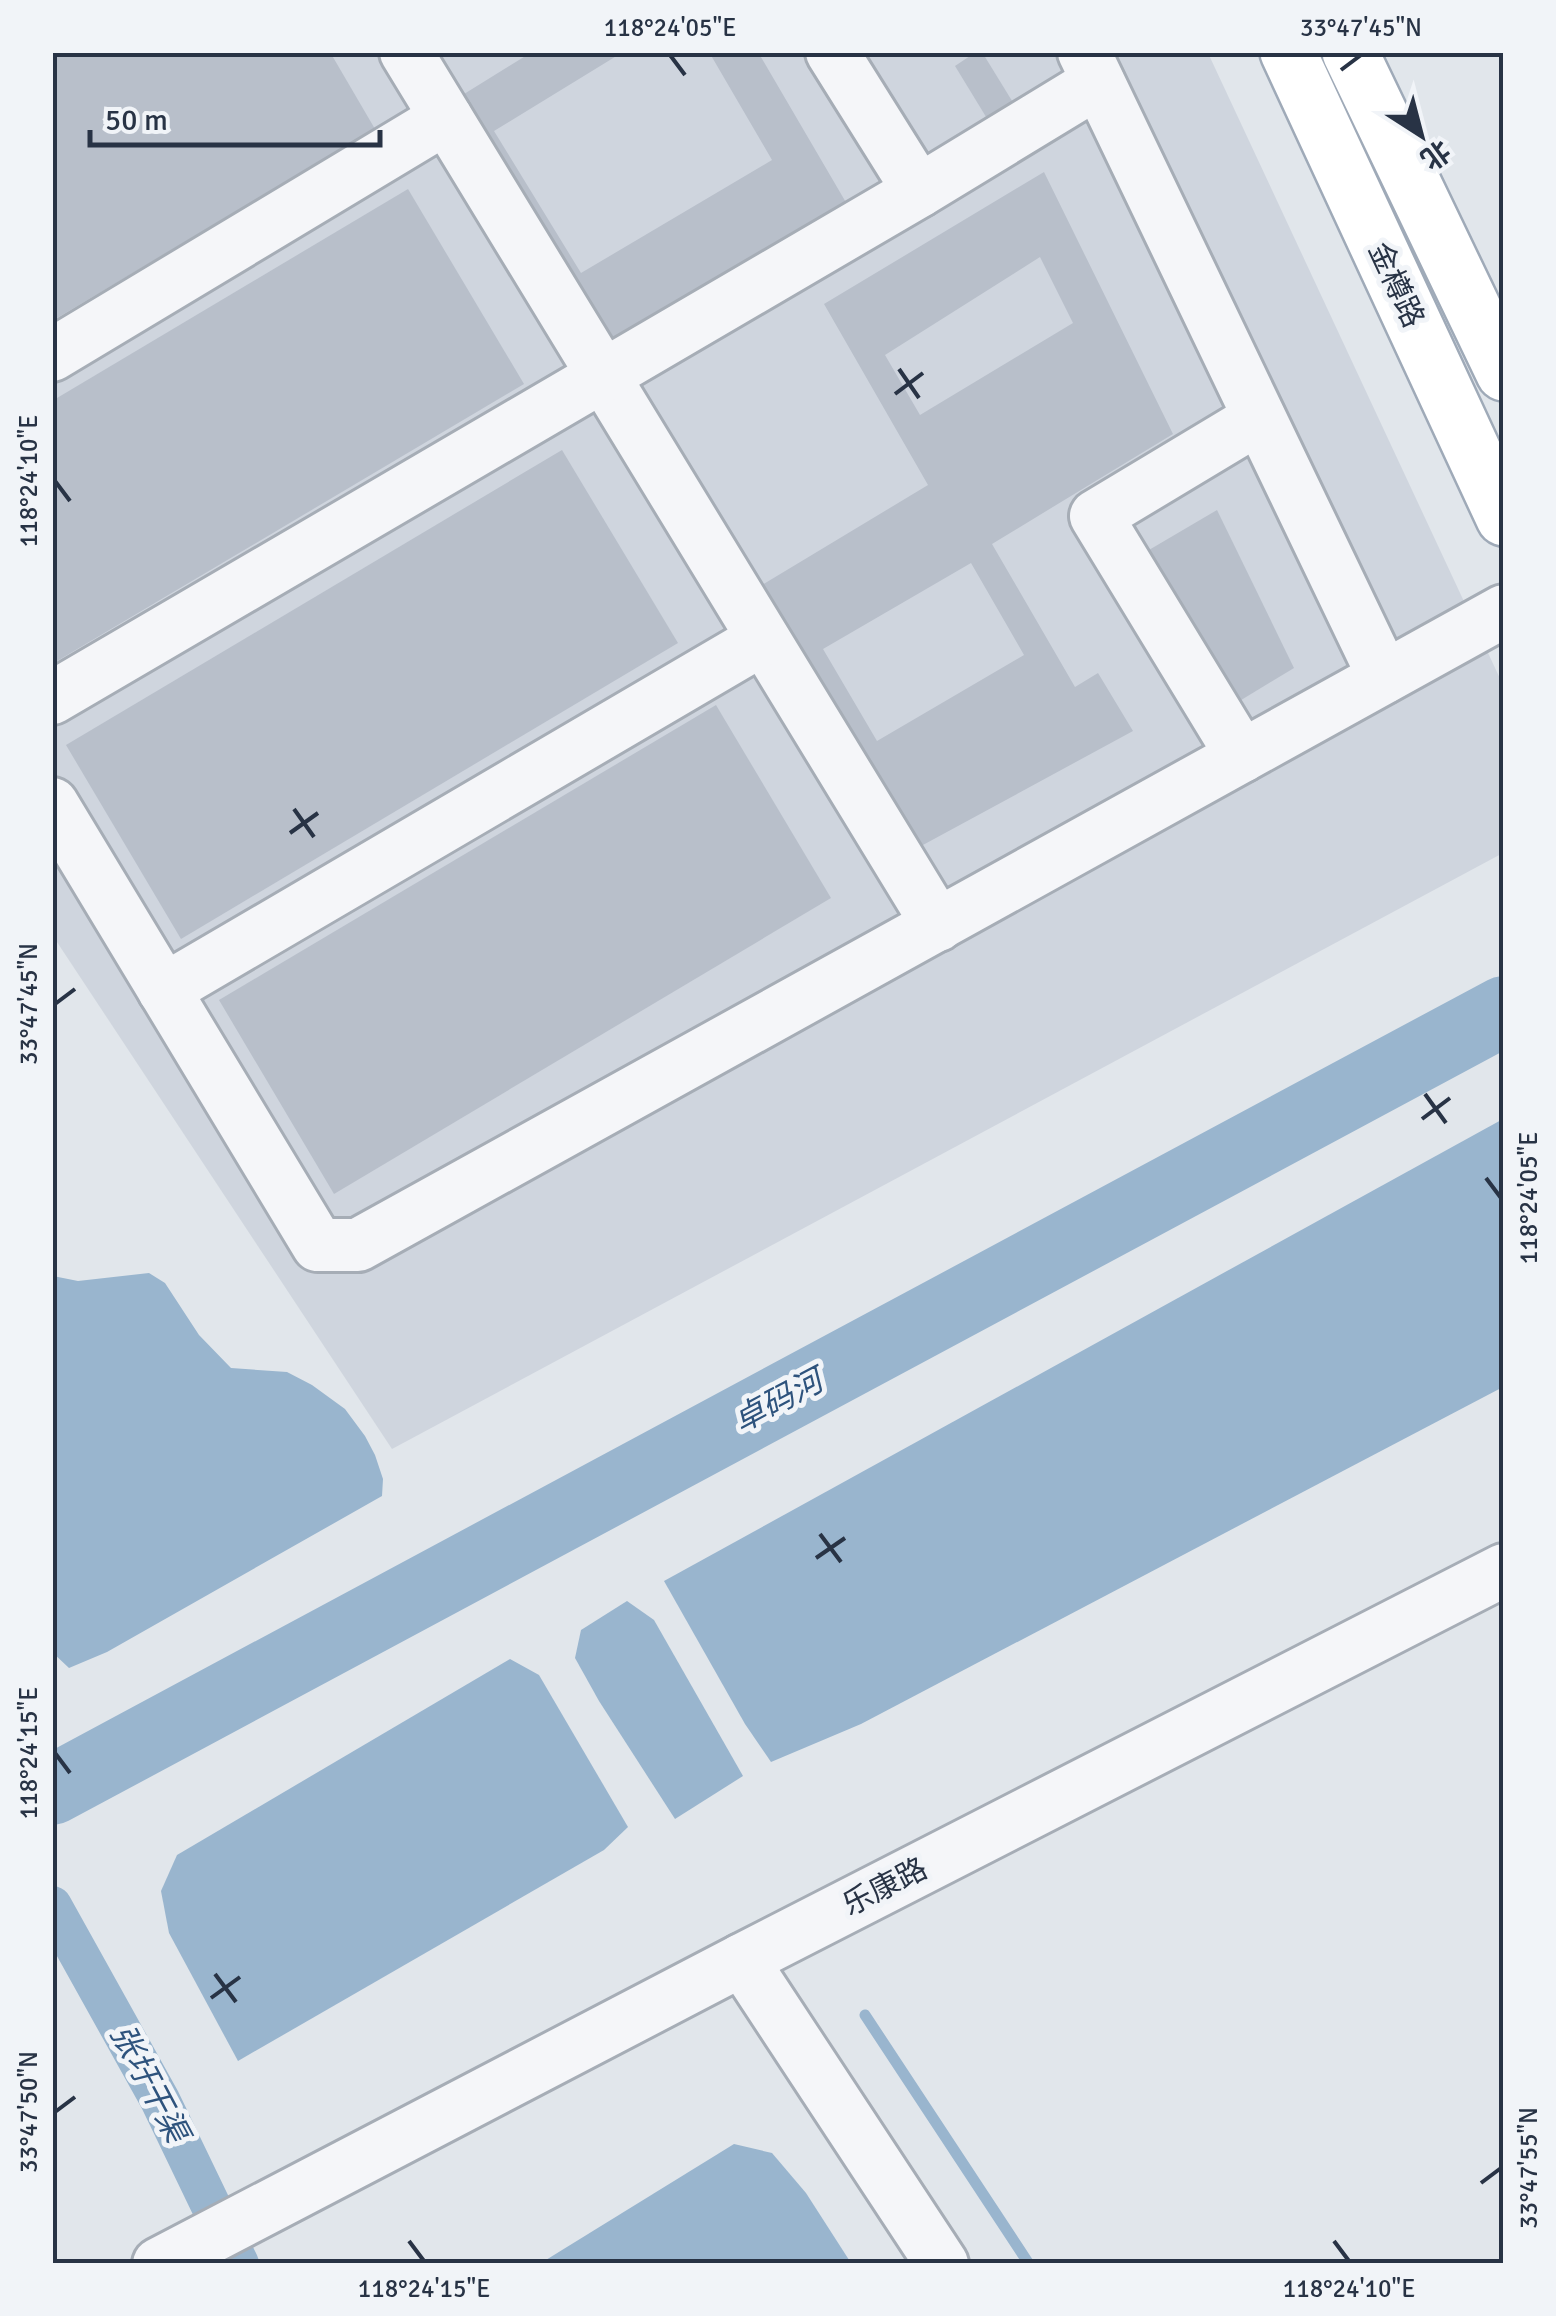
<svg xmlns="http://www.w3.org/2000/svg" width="1556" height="2316" font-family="Signika,'Noto Sans SC',sans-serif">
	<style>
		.built { fill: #cfd5de }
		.water { fill: #99b5ce }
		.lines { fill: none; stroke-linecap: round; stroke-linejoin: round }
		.stream { stroke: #99b5ce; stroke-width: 11 }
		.canal { stroke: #99b5ce; stroke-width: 40 }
		.river { stroke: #99b5ce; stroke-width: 70 }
		.building { fill: #b8bfca; fill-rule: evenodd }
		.minor-casing { stroke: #a6adb6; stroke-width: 58 }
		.major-casing { stroke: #9faab8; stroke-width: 60 }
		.minor { stroke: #f5f6f9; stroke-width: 52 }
		.major { stroke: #fff; stroke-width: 55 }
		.ticks { fill: none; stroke: #283345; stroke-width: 4 }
		.labels { text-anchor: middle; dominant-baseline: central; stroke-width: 10; stroke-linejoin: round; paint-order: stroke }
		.street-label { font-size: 30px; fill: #283345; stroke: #f1f4f8 }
		.water-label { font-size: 32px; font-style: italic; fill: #2e537d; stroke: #f1f4f8 }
		.neatline { fill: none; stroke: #283345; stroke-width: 4 }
		.ticks-label { font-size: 25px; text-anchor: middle; fill: #283345 }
	</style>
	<rect width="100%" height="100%" fill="#e1e6eb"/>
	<polygon class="built" points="52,53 1208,53 1503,685 1503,853 392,1449 53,936"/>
	<g class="water">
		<polygon points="1503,1119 1503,1387 861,1724 771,1762 745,1724 664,1581"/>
		<polygon points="149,1273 165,1283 199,1335 231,1368 287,1372 312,1385 345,1409 365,1436 375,1455 383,1479 382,1496 107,1652 69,1668 52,1652 53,1276 78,1281"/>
		<polygon points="627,1601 654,1620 743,1776 675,1819 599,1701 575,1658 581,1630"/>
		<polygon points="510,1659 539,1675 628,1827 604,1850 238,2061 169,1933 161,1891 177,1855"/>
		<polygon points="734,2144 772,2153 806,2193 851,2263 541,2263"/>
	</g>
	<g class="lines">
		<polyline class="stream" points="865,2015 1029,2264"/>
		<polyline class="canal" points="52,1906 160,2100 239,2264"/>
		<polyline class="river" points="52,1790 1504,1011"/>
	</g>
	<g class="building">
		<polygon points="62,52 330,52 375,129 52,321 52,58"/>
		<polygon points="532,52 623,52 494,131 581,273 772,160 709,52 758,52 851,211 611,350 456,99"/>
		<polygon points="976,52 982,52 1017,109 991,125 955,66"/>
		<path d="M1044 172 1173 434 992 544 1075 687 1098 673 1133 731 910 852 752 591 928 485 824 304ZM1040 257 1073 323 920 415 885 355ZM971 563 1024 655 877 741 823 649Z"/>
		<polygon points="408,189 524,384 52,664 52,401"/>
		<polygon points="562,450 678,643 181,939 66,745"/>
		<polygon points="1217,510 1294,668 1228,708 1137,557"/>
		<polygon points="716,705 831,898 334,1194 219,1000"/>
	</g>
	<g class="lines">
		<defs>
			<g id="minor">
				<polyline points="406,52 938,925"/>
				<polyline points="832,52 919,191"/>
				<polyline points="1084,52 1384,677"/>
				<polyline points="52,355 446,118"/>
				<polyline points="52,698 919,191 1098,82"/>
				<polyline points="1242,756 1096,516 1259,418"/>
				<polyline points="52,804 318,1245 358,1245 1504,611"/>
				<polyline points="164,990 763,639"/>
				<polyline points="742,1960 942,2264"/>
				<polyline points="159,2264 742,1960 1504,1570"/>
			</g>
			<g id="major">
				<polyline points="1288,52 1504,518"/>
				<polyline points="1350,52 1504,373"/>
			</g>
		</defs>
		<use href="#minor" class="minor-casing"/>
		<use href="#major" class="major-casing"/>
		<use href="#minor" class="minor"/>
		<use href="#major" class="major"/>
	</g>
	<path class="ticks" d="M670 55 685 75M1341 70 1361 55M899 369 919 398M895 394 923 373M55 481 70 501M294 809 314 837M290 833 318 813M55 1004 75 989M1425 1094 1446 1123M1422 1119 1450 1098M1486 1178 1501 1198M820 1534 841 1562M816 1558 845 1538M55 1753 70 1773M215 1974 236 2002M211 1998 240 1977M55 2112 75 2097M1481 2183 1501 2168M409 2241 424 2261M1334 2241 1349 2261"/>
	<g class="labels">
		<g class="street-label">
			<text transform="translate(1396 285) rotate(65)">金樽路</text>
			<text transform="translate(885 1887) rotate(-27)">乐康路</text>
		</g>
		<g class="water-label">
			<text transform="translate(778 1401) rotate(-28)">卓码河</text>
			<text transform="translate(149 2083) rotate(62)">张圩干渠</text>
		</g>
	</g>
	<rect width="1556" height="2316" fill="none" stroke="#f1f4f8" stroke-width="110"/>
	<g transform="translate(1421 135) rotate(144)" stroke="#f1f4f8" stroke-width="8" paint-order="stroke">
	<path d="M0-8L18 38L0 25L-18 38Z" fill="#283345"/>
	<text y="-15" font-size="28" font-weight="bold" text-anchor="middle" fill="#283345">北</text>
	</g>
	<path d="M90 130v15h290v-15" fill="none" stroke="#283345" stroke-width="5"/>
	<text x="105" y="130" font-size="30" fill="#283345" stroke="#f1f4f8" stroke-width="8" paint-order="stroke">50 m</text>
	<rect x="55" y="55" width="1446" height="2206" class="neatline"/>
	<g class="ticks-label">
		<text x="670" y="36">118°24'05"E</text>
		<text x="1361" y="36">33°47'45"N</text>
		<text transform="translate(28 481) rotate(-90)" y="9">118°24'10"E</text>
		<text transform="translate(28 1004) rotate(-90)" y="9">33°47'45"N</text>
		<text transform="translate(1528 1198) rotate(-90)" y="9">118°24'05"E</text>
		<text transform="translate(28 1753) rotate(-90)" y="9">118°24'15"E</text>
		<text transform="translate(28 2112) rotate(-90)" y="9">33°47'50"N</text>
		<text transform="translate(1528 2168) rotate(-90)" y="9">33°47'55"N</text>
		<text x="424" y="2297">118°24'15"E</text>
		<text x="1349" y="2297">118°24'10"E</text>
	</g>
</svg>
